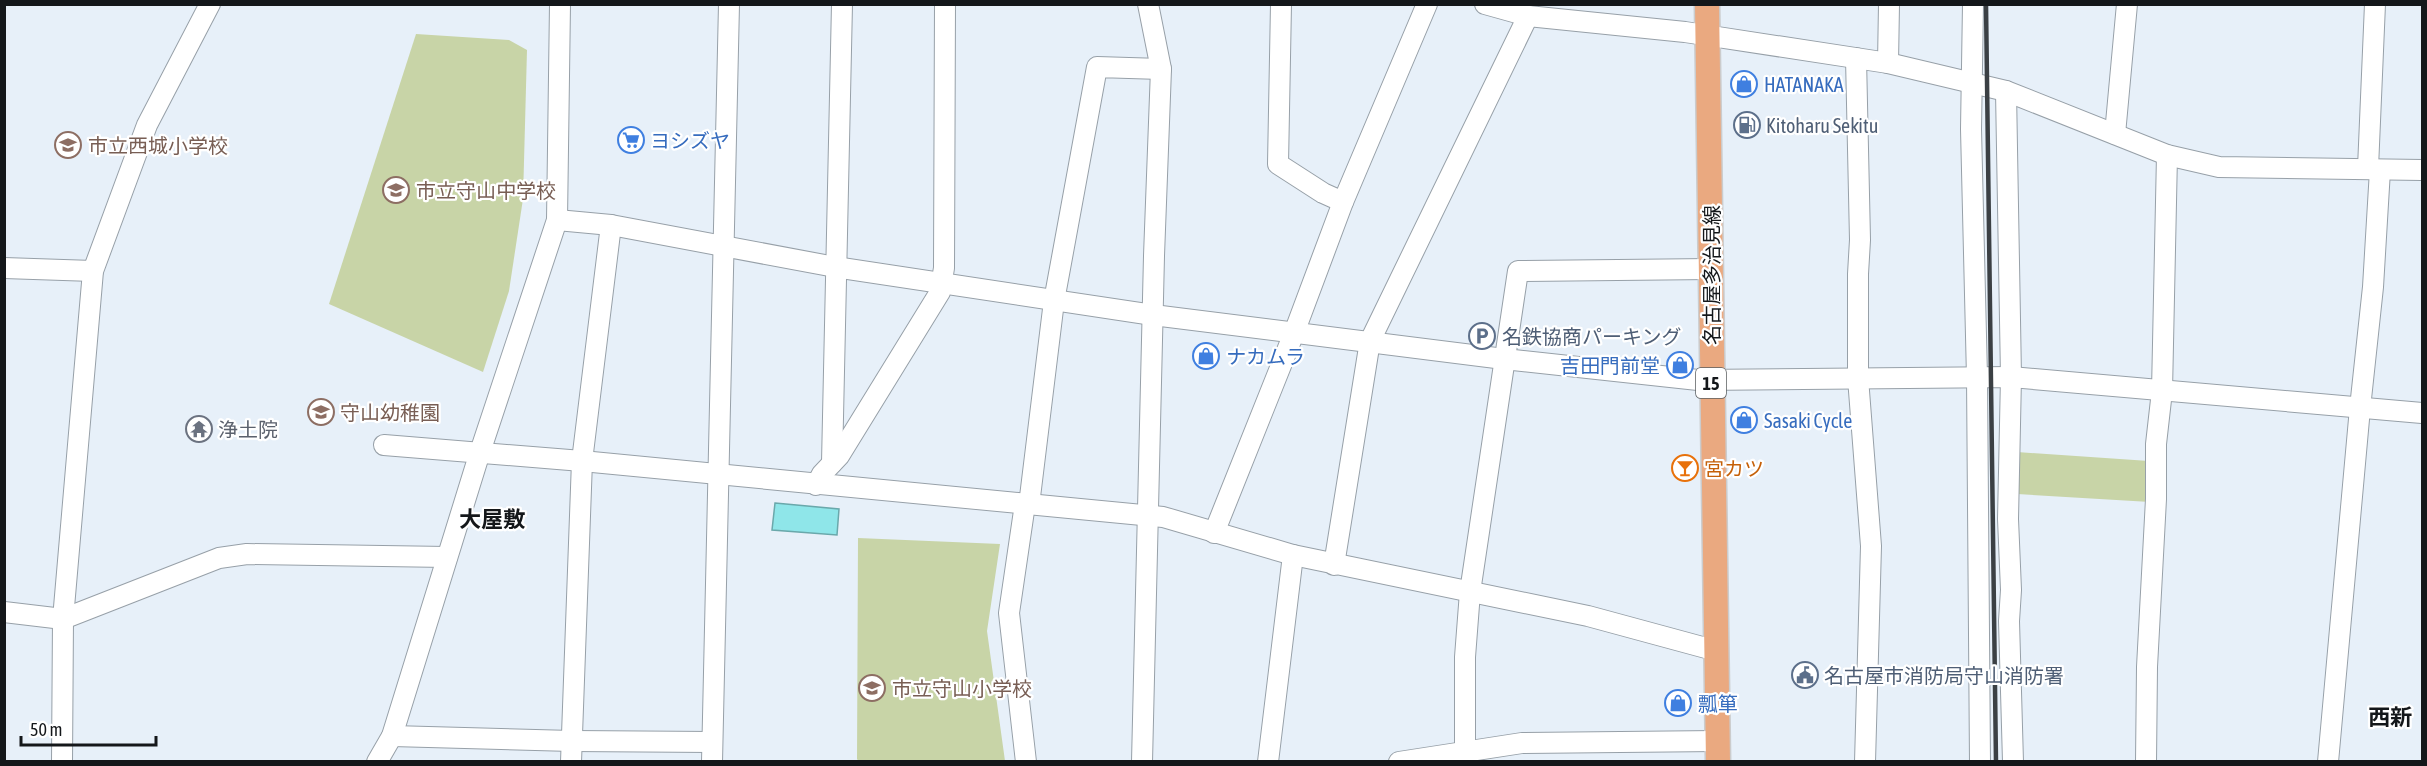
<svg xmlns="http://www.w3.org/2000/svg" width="2427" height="766" font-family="'Asap Condensed','Noto Sans JP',sans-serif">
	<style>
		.green { fill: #c8d4a7 }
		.water { fill: #8fe6e9; stroke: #6aa8ab; stroke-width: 1.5 }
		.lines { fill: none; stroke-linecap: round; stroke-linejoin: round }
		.minor-casing { stroke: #97a0a8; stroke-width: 22 }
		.major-casing { stroke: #cbcccd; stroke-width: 27 }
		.minor { stroke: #fff; stroke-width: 20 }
		.major { stroke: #eaa980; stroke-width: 24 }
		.rail { stroke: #3b4044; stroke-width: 4.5 }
		.labels { text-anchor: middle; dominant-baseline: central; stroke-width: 4.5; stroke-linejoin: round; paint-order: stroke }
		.shield { fill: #fff; stroke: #5a5d5f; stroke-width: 1.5 }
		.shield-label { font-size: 18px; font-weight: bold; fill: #14171a }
		.shop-label { font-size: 20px; fill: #366cbe; stroke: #fff; text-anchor: start }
		.service-label { font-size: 20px; fill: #4e5e75; stroke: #fff; text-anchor: start }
		.education-label { font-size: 20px; fill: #785e54; stroke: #fff; text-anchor: start }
		.street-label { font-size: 20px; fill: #14171a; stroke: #fff }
		.worship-label { font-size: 20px; fill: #5b616d; stroke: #fff; text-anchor: start }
		.food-label { font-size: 20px; fill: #c56008; stroke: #fff; text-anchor: start }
		.quarter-label { font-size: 22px; font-weight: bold; fill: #14171a; stroke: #fff }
	</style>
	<rect width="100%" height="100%" fill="#e7f0f9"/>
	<g class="green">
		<polygon points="416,34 509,40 527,50 523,199 509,291 483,372 329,304"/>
		<polygon points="2017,452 2149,461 2150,502 2017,494"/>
		<polygon points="858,538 1000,544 987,631 1005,761 859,762 857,759"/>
	</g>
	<polygon class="water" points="775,503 839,509 837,535 772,530"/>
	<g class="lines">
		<defs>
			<g id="minor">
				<polyline points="1281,4 1278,164 1323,193 1343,202"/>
				<polyline points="1485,4 1528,16 1685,32 1888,63 2006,91 2167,155 2219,167 2422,170"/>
				<polyline points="1973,4 1971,129 1977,377 1980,762"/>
				<polyline points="1856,58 1860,240 1858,274 1858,378 1871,546 1865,762"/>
				<polyline points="1888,63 1889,4"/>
				<polyline points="2006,91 2011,377 2008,519 2011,590 2009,621 2013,762"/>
				<polyline points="2115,134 2127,4"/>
				<polyline points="2368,168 2375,4"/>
				<polyline points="557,220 611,225 835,267 1153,315 1504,359 1698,380 2011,377 2422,413"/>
				<polyline points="4,268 93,271"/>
				<polyline points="384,445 582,461 1163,517 1293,555 1588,616 1717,651"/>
				<polyline points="832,463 842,4"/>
				<polyline points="816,485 822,474 839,456 940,292 944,268 945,4"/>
				<polyline points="1025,504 1009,613 1026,762"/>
				<polyline points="1029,505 1054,301 1097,67 1161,69"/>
				<polyline points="1214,533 1294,333 1343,202 1427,4"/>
				<polyline points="1334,565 1370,341 1528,16"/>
				<polyline points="4,612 63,619 219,558 247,554 447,557"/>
				<polyline points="392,736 572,741 712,742"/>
				<polyline points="62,762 63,619 93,271 147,125 210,4"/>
				<polyline points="377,762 392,736 480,452 557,220 560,4"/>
				<polyline points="571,762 582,461 611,225"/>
				<polyline points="712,762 729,4"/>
				<polyline points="1142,762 1154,256 1161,69 1148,4"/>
				<polyline points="1268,762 1293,555"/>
				<polyline points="1399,762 1522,743 1717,741"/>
				<polyline points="1465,762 1465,657 1470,592 1518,271 1711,269"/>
				<polyline points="2146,762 2147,667 2156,499 2156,444 2162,391 2167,155"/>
				<polyline points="2328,762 2360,408 2373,287 2380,170"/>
			</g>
			<polyline id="major" points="1707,4 1718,762"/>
		</defs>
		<use href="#minor" class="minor-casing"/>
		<use href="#major" class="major-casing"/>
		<use href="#minor" class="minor"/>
		<use href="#major" class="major"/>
		<polyline class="rail" points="1986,4 1996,762"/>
	</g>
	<defs>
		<symbol id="shop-ring" viewBox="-11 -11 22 22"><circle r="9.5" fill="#fff" stroke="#3f7fe0" stroke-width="1.5"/><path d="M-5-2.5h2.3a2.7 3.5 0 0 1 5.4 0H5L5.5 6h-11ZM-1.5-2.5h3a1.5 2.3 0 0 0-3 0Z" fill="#3f7fe0"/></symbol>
		<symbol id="fuel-ring" viewBox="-11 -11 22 22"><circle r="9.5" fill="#fff" stroke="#5c6f8a" stroke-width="1.5"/><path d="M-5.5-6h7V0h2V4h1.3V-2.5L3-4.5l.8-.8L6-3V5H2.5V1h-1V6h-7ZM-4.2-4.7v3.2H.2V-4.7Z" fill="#5c6f8a"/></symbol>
		<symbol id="supermarket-ring" viewBox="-11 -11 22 22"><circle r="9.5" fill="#fff" stroke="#3f7fe0" stroke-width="1.5"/><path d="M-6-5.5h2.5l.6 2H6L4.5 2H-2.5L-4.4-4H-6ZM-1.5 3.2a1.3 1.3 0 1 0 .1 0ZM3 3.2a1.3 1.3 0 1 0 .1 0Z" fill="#3f7fe0"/></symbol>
		<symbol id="school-ring" viewBox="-11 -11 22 22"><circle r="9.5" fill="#fff" stroke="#8d6e63" stroke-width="1.5"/><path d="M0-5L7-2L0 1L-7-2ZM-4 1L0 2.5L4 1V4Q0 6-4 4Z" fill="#8d6e63"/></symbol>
		<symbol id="parking-ring" viewBox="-11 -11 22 22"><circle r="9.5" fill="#fff" stroke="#5c6f8a" stroke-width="1.5"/><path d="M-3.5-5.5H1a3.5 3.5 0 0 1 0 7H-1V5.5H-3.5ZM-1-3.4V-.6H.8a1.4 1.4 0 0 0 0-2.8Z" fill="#5c6f8a"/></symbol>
		<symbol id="temple-ring" viewBox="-11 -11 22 22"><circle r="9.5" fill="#fff" stroke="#6b7280" stroke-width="1.5"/><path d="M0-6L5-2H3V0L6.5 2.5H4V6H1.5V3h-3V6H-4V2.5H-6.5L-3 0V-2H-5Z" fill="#6b7280"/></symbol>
		<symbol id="bar-ring" viewBox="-11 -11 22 22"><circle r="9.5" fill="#fff" stroke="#e8710a" stroke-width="1.5"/><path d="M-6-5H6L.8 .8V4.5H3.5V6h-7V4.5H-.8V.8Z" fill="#e8710a"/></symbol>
		<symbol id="civic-ring" viewBox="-11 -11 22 22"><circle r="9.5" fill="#fff" stroke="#5c6f8a" stroke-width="1.5"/><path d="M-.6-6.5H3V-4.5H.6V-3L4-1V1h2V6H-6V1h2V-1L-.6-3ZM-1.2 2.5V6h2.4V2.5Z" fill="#5c6f8a"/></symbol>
	</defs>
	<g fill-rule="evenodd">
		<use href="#shop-ring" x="1729" y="69" width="30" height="30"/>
		<use href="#fuel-ring" x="1732" y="110" width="30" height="30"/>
		<use href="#supermarket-ring" x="616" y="125" width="30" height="30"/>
		<use href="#school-ring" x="53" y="130" width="30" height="30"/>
		<use href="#school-ring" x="381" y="175" width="30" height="30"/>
		<use href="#parking-ring" x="1467" y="321" width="30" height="30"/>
		<use href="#shop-ring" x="1191" y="341" width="30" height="30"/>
		<use href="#shop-ring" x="1665" y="350" width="30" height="30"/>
		<use href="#school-ring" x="306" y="397" width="30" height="30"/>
		<use href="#shop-ring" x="1729" y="405" width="30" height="30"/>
		<use href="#temple-ring" x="184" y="414" width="30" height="30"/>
		<use href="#bar-ring" x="1670" y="453" width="30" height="30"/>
		<use href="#civic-ring" x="1790" y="660" width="30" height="30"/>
		<use href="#school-ring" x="857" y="673" width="30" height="30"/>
		<use href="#shop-ring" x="1663" y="688" width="30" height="30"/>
	</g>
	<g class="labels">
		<rect class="shield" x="1696" y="368" width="30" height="30" rx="4.5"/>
		<g class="shield-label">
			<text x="1711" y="383">15</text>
		</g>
		<g class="shop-label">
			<text x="1764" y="84">HATANAKA</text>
			<text x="650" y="140">ヨシズヤ</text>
			<text x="1226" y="356">ナカムラ</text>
			<text x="1660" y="365" text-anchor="end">吉田門前堂</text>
			<text x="1764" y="420">Sasaki Cycle</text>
			<text x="1698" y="703">瓢箪</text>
		</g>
		<g class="service-label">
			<text x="1766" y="125">Kitoharu Sekitu</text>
			<text x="1502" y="336">名鉄協商パーキング</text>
			<text x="1824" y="675">名古屋市消防局守山消防署</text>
		</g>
		<g class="education-label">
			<text x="88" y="145">市立西城小学校</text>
			<text x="416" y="190">市立守山中学校</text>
			<text x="340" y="412">守山幼稚園</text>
			<text x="892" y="688">市立守山小学校</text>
		</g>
		<g class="street-label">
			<text transform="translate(1711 275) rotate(-90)">名古屋多治見線</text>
		</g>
		<g class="worship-label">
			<text x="218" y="429">浄土院</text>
		</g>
		<g class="food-label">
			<text x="1704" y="468">宮カツ</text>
		</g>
		<g class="quarter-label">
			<text x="492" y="519">大屋敷</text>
			<text x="2390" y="717">西新</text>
		</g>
	</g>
	<rect width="2427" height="766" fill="none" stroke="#14171a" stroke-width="12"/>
	<path d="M21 736v9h135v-9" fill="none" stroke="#14171a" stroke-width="3"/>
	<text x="30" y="736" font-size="18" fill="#14171a" stroke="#ffffff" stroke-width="4.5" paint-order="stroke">50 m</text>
</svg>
